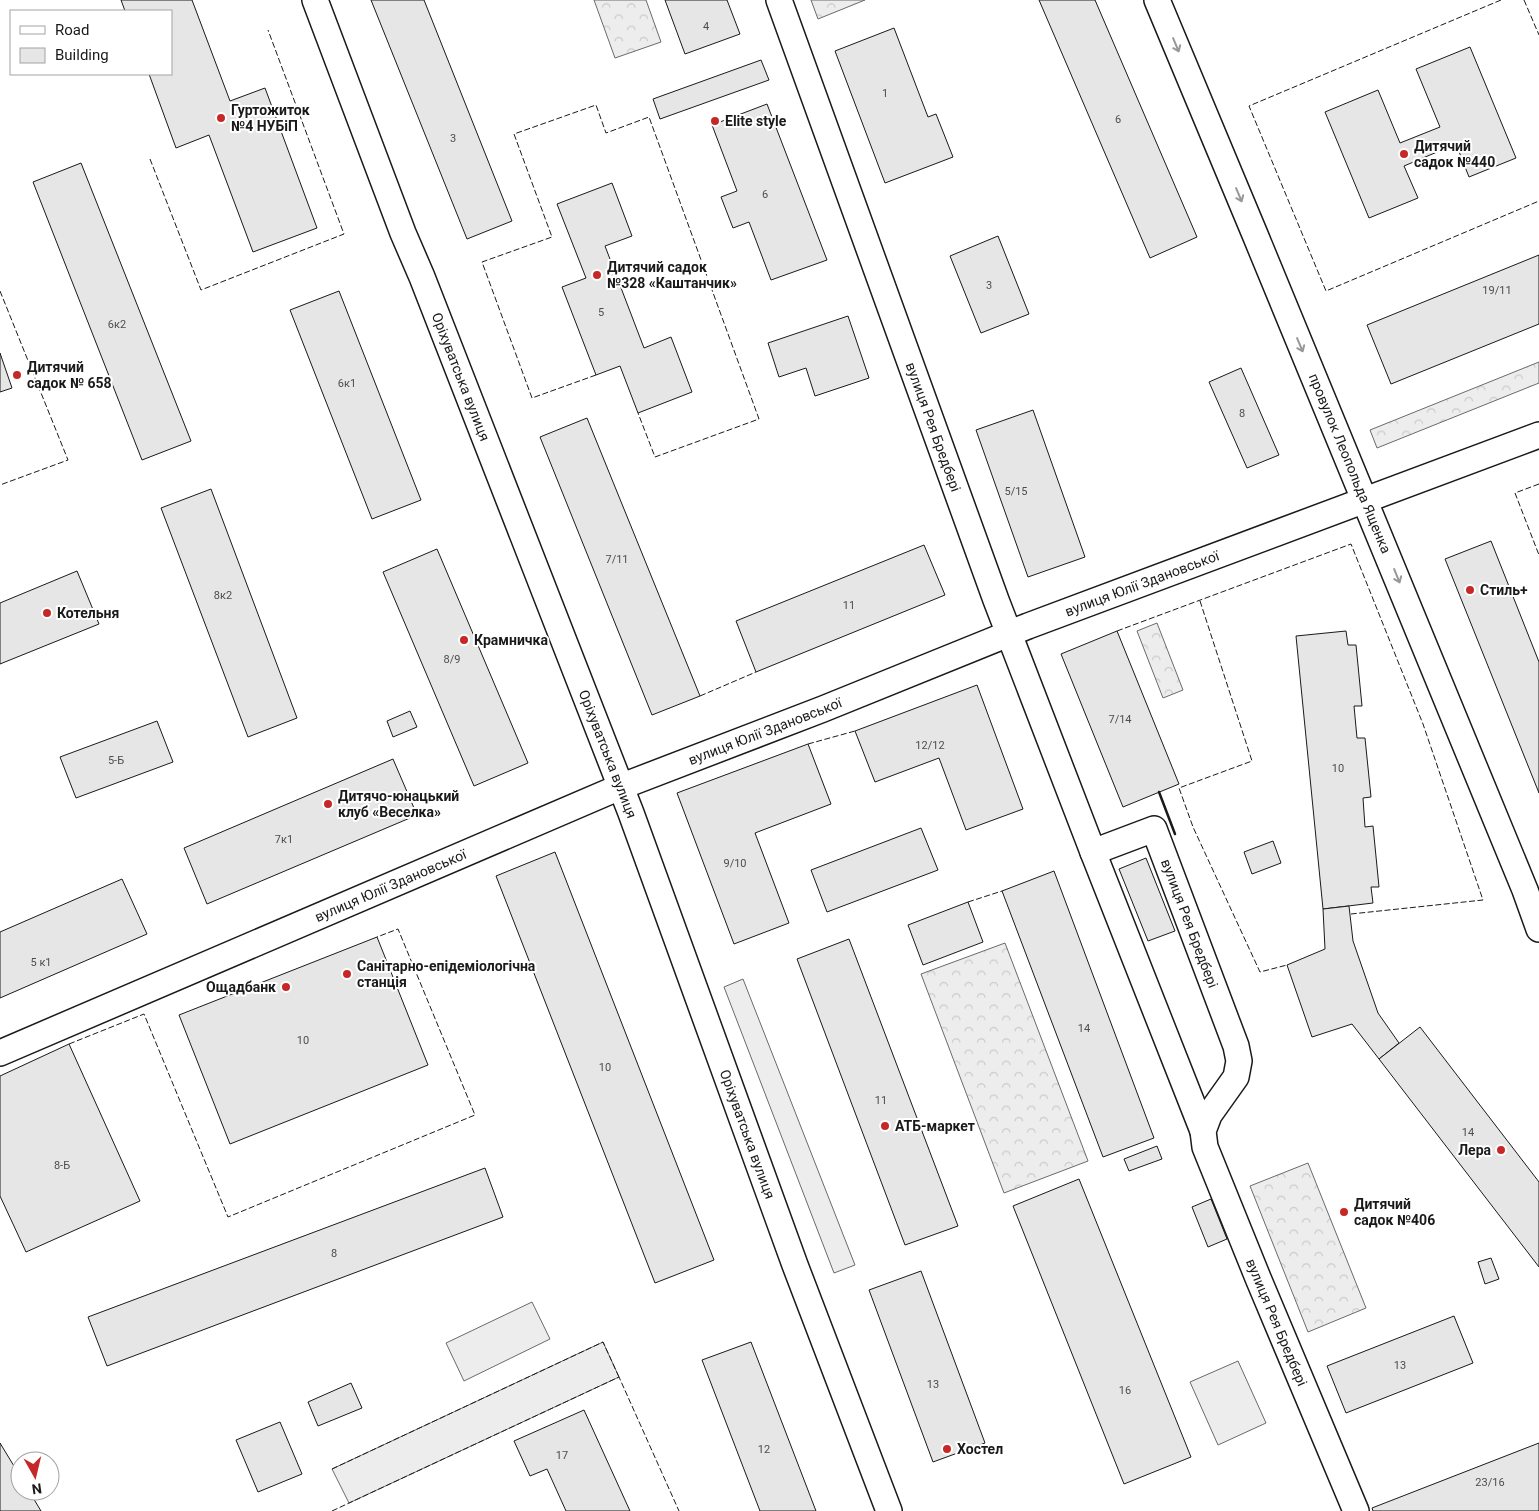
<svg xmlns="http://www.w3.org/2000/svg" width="1539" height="1511" font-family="Roboto,sans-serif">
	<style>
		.forest { fill: url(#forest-crowns); stroke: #6a6a6a }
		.built { fill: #ededed; stroke: #6a6a6a }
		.building { fill: #e6e6e6; stroke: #1a1a1a }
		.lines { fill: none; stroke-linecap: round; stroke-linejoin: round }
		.street-casing { stroke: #1a1a1a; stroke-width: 28 }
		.street { stroke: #fff; stroke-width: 25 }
		.fence { stroke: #1a1a1a; stroke-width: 1; stroke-dasharray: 6 2.5; stroke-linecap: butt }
		.wall { stroke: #1a1a1a; stroke-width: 2.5 }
		.oneway { stroke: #989898 }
		.poi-dot { fill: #c62828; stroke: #fff; stroke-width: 2 }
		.labels { text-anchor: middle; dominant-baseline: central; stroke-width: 4; stroke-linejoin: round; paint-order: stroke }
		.number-label { font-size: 11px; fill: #4d4d4d }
		.poi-label { font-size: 14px; font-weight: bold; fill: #1a1a1a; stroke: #fff; text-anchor: start }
		.street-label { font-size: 14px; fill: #1a1a1a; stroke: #fff }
	</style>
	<defs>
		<pattern id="forest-crowns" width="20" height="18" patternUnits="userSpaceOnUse" patternTransform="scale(1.25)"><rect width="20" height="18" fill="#ededed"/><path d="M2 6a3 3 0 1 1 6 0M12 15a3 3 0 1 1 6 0" fill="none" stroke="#cbcbcb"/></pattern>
	</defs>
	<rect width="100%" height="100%" fill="#fff"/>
	<g class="forest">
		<polygon points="594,0 646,0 661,42 615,58"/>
		<polygon points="811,0 865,0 818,19"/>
		<polygon points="1539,362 1539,383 1377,448 1370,430"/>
		<polygon points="1157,623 1183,690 1163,698 1137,631"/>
		<polygon points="1005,943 1088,1161 1004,1193 921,974"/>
		<polygon points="1308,1163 1366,1308 1308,1332 1250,1186"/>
	</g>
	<g class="built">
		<polygon points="743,979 855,1265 834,1273 724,987"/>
		<polygon points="532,1302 550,1339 464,1381 446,1343"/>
		<polygon points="603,1342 619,1377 349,1503 332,1469"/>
		<polygon points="1238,1361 1266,1423 1218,1445 1190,1382"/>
	</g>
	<g class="building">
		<polygon points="121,0 192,0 230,101 265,88 317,228 253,252 209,135 176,148 149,74 171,74 171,11 125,11"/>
		<polygon points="371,0 424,0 512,221 467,239"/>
		<polygon points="665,0 727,0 740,34 685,54"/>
		<polygon points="1039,0 1095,0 1197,237 1150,258"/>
		<polygon points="894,28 928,117 936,114 953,157 885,183 835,51"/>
		<polygon points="1470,47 1516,158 1469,177 1456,144 1404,166 1418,198 1369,218 1325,112 1378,90 1400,143 1440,127 1416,69"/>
		<polygon points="761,60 769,80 660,119 653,99"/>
		<polygon points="767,104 827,260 771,280 749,222 733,228 721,197 737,191 712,125"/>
		<polygon points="81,163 191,441 142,460 33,182"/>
		<polygon points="612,183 632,236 605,246 644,348 671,337 692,392 638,413 620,366 596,375 562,287 586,278 557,204"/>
		<polygon points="998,236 1029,314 981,333 950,256"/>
		<polygon points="1539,255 1539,324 1391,384 1367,325"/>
		<polygon points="339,291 421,500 372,519 290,310"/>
		<polygon points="848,316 869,378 815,396 806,368 779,377 768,343"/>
		<polygon points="0,353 12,388 0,392"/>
		<polygon points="1241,368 1279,455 1247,468 1209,382"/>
		<polygon points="1033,410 1085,557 1028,577 976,430"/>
		<polygon points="587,418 700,696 652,715 540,437"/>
		<polygon points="211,489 297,718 248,737 161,508"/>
		<polygon points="1491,541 1539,662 1539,793 1445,559"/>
		<polygon points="924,545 945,595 756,672 736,621"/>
		<polygon points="437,549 528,763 474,786 383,572"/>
		<polygon points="77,571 99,624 0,664 0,603"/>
		<polygon points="1117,631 1179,784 1123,807 1061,654"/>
		<polygon points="1346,631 1348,645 1356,645 1362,706 1354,706 1357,738 1365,738 1371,797 1363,798 1365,827 1373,826 1379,887 1371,887 1373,903 1323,909 1296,636"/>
		<polygon points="977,685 1023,809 966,830 939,758 875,782 855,731"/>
		<polygon points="410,711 417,727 393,737 387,721"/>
		<polygon points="157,721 173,762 76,798 60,757"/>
		<polygon points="808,744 831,804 755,833 789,923 734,944 677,793"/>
		<polygon points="393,759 417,815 207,904 184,848"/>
		<polygon points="921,828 938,870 827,912 811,870"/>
		<polygon points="1273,841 1281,863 1252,874 1244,852"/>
		<polygon points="555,852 714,1260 655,1283 496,876"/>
		<polygon points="1146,858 1175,931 1148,941 1119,869"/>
		<polygon points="1054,871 1154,1138 1103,1157 1002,891"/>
		<polygon points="122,879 147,934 0,998 0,932"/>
		<polygon points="968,902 983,942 923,965 908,925"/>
		<polygon points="1349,906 1353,941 1378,1013 1399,1043 1379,1059 1352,1024 1312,1037 1287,965 1325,949 1323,909"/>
		<polygon points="377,937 428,1065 230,1144 179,1015"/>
		<polygon points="849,939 958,1226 905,1245 797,959"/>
		<polygon points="1420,1027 1539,1182 1539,1267 1379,1059"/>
		<polygon points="69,1044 140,1201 26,1252 0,1196 0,1076"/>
		<polygon points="1157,1146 1162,1159 1129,1171 1124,1159"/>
		<polygon points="485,1168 503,1217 107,1366 88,1317"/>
		<polygon points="1079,1179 1191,1457 1124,1484 1013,1206"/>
		<polygon points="1211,1199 1227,1239 1208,1247 1192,1207"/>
		<polygon points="1491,1258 1499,1279 1485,1284 1478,1262"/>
		<polygon points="921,1271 985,1443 933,1462 869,1290"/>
		<polygon points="1454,1316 1473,1363 1346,1413 1327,1366"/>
		<polygon points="751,1342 816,1511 760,1511 702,1360"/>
		<polygon points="351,1383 362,1408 318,1426 308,1402"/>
		<polygon points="584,1410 630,1511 566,1511 547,1469 530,1476 514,1441"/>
		<polygon points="280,1422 302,1474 258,1492 236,1440"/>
		<polygon points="0,1443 20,1476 20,1491 29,1491 41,1511 0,1511"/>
		<polygon points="1539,1443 1539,1511 1373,1511 1372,1508"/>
	</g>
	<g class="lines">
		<defs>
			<g id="street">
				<path id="s1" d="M315 0 403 233 422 277 631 813 795 1265 889 1511"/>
				<path id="s2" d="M779 0 996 600 1093 852 1203 1131"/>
				<path id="s3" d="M1157 0C1281 296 1404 592 1525 890L1539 929"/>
				<path id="s4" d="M1093 852 1154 829 1236 1046 1239 1061 1236 1077 1209 1115 1203 1131 1205 1147 1258 1278 1356 1511"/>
				<path id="s5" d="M0 1053 620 787 823 709 1028 626 1539 435"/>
			</g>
		</defs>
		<use href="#street" class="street-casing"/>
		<use href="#street" class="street"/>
		<g class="fence">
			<polyline points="1501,0 1249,106 1326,291 1539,201"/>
			<polyline points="1524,0 1539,35"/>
			<polyline points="150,159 201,290 344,234 268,30"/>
			<polyline points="0,291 68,460 0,485"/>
			<polyline points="596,375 532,398 482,262 552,237 514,134 596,105 606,133 649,117 759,419 655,457 638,413"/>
			<polyline points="1539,484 1515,493 1539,555"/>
			<polyline points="1200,601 1252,761 1179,788 1193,827 1260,972 1287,965"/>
			<polyline points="1117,631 1351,544 1423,724 1483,900 1351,914"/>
			<polyline points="700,696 756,672"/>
			<polyline points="808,744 855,731"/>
			<polyline points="968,902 1002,891"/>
			<polyline points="69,1044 144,1014 228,1217 475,1115 398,929 377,937"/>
			<polyline points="332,1469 603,1342 619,1377"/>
			<polyline points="332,1511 619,1377 679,1511"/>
		</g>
		<polyline class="wall" points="1159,792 1175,834"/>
	</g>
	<defs><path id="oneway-shaft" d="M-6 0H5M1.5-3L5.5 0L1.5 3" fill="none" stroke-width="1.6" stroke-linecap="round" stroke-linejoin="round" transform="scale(1.25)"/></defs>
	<g class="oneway">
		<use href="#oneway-shaft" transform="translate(1176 45) rotate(67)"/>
		<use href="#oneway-shaft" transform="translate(1239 195) rotate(67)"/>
		<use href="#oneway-shaft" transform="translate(1300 345) rotate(67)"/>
		<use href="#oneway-shaft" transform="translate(1397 576) rotate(68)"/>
	</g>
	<g class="poi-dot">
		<circle cx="221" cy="118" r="5"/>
		<circle cx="715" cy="121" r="5"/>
		<circle cx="1404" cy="154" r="5"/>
		<circle cx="597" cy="275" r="5"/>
		<circle cx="17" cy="375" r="5"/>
		<circle cx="1470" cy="590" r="5"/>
		<circle cx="47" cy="613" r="5"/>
		<circle cx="464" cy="640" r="5"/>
		<circle cx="328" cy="804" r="5"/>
		<circle cx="347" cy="974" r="5"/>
		<circle cx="286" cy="987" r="5"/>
		<circle cx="885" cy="1126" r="5"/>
		<circle cx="1501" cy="1150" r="5"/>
		<circle cx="1344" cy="1212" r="5"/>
		<circle cx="947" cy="1449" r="5"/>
	</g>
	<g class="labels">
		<g class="number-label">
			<text x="706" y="26">4</text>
			<text x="885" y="93">1</text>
			<text x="1118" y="119">6</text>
			<text x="453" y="138">3</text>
			<text x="765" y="194">6</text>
			<text x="989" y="285">3</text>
			<text x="1497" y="290">19/11</text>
			<text x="601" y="312">5</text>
			<text x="117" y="324">6к2</text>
			<text x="347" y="383">6к1</text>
			<text x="1242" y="413">8</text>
			<text x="1016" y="491">5/15</text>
			<text x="617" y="559">7/11</text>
			<text x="223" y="595">8к2</text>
			<text x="849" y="605">11</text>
			<text x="452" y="659">8/9</text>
			<text x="1120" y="719">7/14</text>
			<text x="930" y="745">12/12</text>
			<text x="116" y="760">5-Б</text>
			<text x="1338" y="768">10</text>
			<text x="284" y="839">7к1</text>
			<text x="735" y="863">9/10</text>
			<text x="41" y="962">5 к1</text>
			<text x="1084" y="1028">14</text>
			<text x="303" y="1040">10</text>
			<text x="605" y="1067">10</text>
			<text x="881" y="1100">11</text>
			<text x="1468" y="1132">14</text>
			<text x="62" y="1165">8-Б</text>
			<text x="334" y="1253">8</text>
			<text x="1400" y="1365">13</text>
			<text x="933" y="1384">13</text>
			<text x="1125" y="1390">16</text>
			<text x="764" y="1449">12</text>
			<text x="562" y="1455">17</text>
			<text x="1490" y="1482">23/16</text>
		</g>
		<g class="poi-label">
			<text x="231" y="110">Гуртожиток<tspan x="231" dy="16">№4 НУБіП</tspan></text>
			<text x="725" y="121">Elite style</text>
			<text x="1414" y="146">Дитячий<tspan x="1414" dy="16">садок №440</tspan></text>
			<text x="607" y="267">Дитячий садок<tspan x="607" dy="16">№328 «Каштанчик»</tspan></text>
			<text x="27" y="367">Дитячий<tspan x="27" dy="16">садок № 658</tspan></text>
			<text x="1480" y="590">Стиль+</text>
			<text x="57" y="613">Котельня</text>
			<text x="474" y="640">Крамничка</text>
			<text x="338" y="796">Дитячо-юнацький<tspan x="338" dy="16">клуб «Веселка»</tspan></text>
			<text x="357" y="966">Санітарно-епідеміологічна<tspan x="357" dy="16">станція</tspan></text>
			<text x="276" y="987" text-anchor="end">Ощадбанк</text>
			<text x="895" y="1126">АТБ-маркет</text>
			<text x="1491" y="1150" text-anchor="end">Лера</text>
			<text x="1354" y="1204">Дитячий<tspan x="1354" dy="16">садок №406</tspan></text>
			<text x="957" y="1449">Хостел</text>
		</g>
		<g class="street-label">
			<text stroke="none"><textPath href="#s1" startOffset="404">Оріхуватська вулиця</textPath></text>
			<text stroke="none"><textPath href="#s2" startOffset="454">вулиця Рея Бредбері</textPath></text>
			<text stroke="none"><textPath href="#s3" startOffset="502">провулок Леопольда Ященка</textPath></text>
			<text stroke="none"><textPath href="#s5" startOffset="1235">вулиця Юлії Здановської</textPath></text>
			<text stroke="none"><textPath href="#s5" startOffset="830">вулиця Юлії Здановської</textPath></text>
			<text stroke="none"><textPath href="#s1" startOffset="809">Оріхуватська вулиця</textPath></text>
			<text stroke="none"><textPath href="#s5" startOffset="425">вулиця Юлії Здановської</textPath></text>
			<text stroke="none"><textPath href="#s4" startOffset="166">вулиця Рея Бредбері</textPath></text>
			<text stroke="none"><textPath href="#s1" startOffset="1214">Оріхуватська вулиця</textPath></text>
			<text stroke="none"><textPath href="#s4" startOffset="598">вулиця Рея Бредбері</textPath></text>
		</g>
	</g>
	<rect x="10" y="10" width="162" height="65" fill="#ffffff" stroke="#a3a3a3"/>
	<rect x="20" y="26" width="25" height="8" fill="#ffffff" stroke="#a3a3a3"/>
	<text x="55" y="35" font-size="15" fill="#1a1a1a">Road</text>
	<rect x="20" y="48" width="25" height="15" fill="#e6e6e6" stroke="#a3a3a3"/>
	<text x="55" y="60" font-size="15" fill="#1a1a1a">Building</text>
	<g transform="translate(35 1476) rotate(172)"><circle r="24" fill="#ffffff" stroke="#a3a3a3"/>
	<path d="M0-4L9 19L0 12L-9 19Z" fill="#c62828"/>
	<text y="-8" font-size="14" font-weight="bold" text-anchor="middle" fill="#1a1a1a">N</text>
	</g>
</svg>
